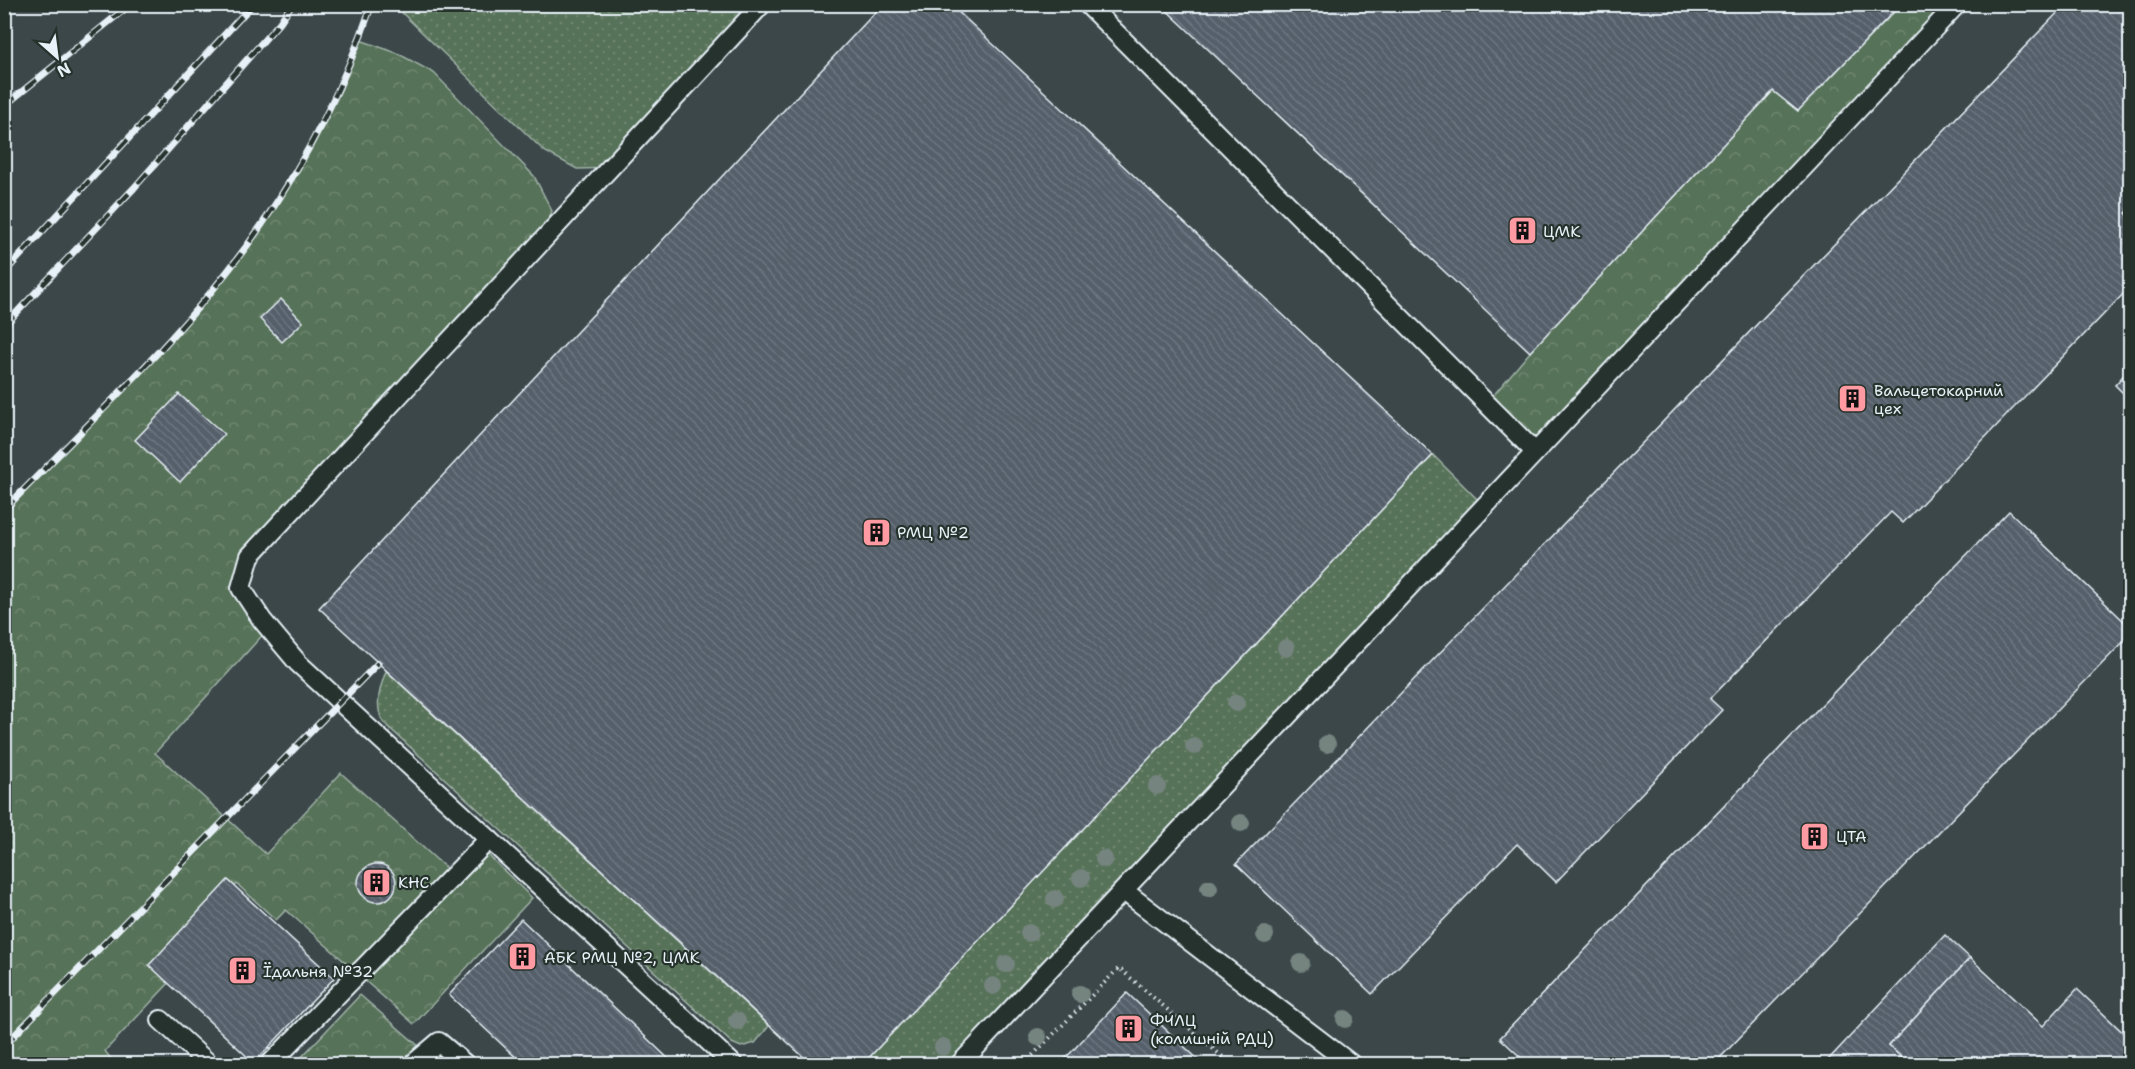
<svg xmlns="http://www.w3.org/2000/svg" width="2135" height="1069" font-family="'Shantell Sans',sans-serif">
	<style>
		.built { fill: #3a4648 }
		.grass { fill: url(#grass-dots); stroke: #a0b2a8; stroke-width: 1.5 }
		.forest { fill: url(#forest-crowns); stroke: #a0b2a8; stroke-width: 1.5 }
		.building { fill: url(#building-back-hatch); stroke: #e8f1f8; stroke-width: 1.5 }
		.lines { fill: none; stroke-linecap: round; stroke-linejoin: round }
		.lane-casing { stroke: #e8f1f8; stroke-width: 22 }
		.path { stroke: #e8f1f8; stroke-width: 4; stroke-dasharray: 1.5 4.5; stroke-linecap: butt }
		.lane { stroke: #26332d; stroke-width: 18 }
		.rail-casing { stroke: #e8f1f8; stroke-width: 7 }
		.rail { stroke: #26332d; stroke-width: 4.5; stroke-dasharray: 14; stroke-linecap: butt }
		.tree { fill: #75847f }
		.labels { text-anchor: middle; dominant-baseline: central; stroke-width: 4.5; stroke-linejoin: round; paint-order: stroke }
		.poi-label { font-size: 16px; fill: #e8f1f8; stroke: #26332d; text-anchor: start }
	</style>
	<defs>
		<pattern id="grass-dots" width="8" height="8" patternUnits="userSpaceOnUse" patternTransform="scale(1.5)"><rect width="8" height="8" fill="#577258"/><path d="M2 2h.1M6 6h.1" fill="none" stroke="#6f8771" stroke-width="1.8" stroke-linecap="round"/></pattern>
		<pattern id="forest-crowns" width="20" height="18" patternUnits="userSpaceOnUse" patternTransform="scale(1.5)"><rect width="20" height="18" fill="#577258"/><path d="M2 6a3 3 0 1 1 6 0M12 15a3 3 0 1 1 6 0" fill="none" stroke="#6f8771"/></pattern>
		<pattern id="building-back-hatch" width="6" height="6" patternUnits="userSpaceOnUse" patternTransform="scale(1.5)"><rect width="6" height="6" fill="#545e6b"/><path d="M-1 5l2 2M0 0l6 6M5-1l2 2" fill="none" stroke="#6d7681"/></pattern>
	</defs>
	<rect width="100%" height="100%" fill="#2f3c39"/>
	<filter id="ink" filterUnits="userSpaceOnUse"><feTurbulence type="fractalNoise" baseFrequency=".0167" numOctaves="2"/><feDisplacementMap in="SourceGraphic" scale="12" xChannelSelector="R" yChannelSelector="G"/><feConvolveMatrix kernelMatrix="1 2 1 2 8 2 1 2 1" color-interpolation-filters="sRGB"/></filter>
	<g filter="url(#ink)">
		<rect class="built" x="5" y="5" width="2125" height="1059"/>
		<g class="grass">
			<polygon points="394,5 762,5 612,168 577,169 544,151"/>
			<polygon points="1433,455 1478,500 947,1064 863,1064"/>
			<path d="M386 671 769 1026 755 1043 741 1047 732 1043 383 722C374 706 380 687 386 671Z"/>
		</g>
		<g class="forest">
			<polygon points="1901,5 1957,5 1534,451 1487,403 1530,352 1773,91 1798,111"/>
			<polygon points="360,40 397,53 434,73 534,176 552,211 536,249 250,556 241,588 269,628 155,753 266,854 341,773 448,870 352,968 286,910 276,920 237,884 235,886 228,880 150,965 169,983 105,1051 115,1064 5,1064 4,510 170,338 232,265 263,223 309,145"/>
			<polygon points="486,853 532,898 414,1024 363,979"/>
			<polygon points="360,995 421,1048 402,1064 295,1064"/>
		</g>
		<g class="building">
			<polygon points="883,4 950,4 1433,455 863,1064 811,1064 319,608"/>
			<polygon points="1160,4 1901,4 1798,111 1773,91 1530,352"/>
			<polygon points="2066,4 2130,4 2130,209 2126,213 2130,218 2130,287 1903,523 1891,512 1710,699 1722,710 1556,882 1517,844 1372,994 1236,864"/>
			<polygon points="281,299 303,322 282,342 260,319"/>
			<polygon points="2130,368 2130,400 2115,385"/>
			<polygon points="179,394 224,434 180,482 135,440"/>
			<polygon points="2009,511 2130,627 2130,635 1714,1064 1528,1064 1500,1038"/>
			<circle cx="377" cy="883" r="19"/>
			<polygon points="228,880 334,978 254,1063 149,965"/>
			<polygon points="521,919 674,1064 523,1064 449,995"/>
			<polygon points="1945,935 1970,958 1889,1046 1909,1064 1832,1064 1828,1060"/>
			<polygon points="1970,958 2043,1026 2077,989 2130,1039 2130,1064 1909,1064 1889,1046"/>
			<polygon points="1127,993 1203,1064 1060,1064"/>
		</g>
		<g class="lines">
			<defs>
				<g id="lane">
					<polyline points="1087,4 1534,451"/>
					<polyline points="1124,891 1351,1064"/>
					<polyline points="161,1020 209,1064"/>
					<polyline points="270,1064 489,839"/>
					<polyline points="413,1064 439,1042 465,1064"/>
					<polyline points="733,1064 298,663 262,620 241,588 250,556 762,4"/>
					<polyline points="960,1064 1957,4"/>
				</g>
			</defs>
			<use href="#lane" class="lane-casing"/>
			<polyline class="path" points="1024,1064 1119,968 1231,1064"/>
			<use href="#lane" class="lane"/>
			<defs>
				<g id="rail">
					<polyline points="4,106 131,4"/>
					<polyline points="4,273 253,4"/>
					<polyline points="4,326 134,188 280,22 292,4"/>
					<path d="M4 510C93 418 191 329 263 223 308 157 346 80 372 4"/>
					<polyline points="4,1046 378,663"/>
				</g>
			</defs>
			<use href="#rail" class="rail-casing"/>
			<use href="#rail" class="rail"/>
		</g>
		<g class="tree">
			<circle cx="1286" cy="648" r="9"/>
			<circle cx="1236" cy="703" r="9"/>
			<circle cx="1327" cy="744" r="9"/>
			<circle cx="1194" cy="746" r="9"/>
			<circle cx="1157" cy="786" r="9"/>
			<circle cx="1241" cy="823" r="9"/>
			<circle cx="1104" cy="859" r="9"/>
			<circle cx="1081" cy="878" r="9"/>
			<circle cx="1209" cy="888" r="9"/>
			<circle cx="1055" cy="899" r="9"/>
			<circle cx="1029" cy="933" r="9"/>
			<circle cx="1265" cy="935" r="9"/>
			<circle cx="1301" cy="963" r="9"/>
			<circle cx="1006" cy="964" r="9"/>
			<circle cx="993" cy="986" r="9"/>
			<circle cx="1080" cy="994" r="9"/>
			<circle cx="1345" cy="1019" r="9"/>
			<circle cx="737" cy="1021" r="9"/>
			<circle cx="1038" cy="1037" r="9"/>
			<circle cx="943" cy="1047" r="9"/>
		</g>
	</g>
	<defs>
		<symbol id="building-square" viewBox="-11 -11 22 22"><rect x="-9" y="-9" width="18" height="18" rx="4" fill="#ff9aa2" stroke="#26332d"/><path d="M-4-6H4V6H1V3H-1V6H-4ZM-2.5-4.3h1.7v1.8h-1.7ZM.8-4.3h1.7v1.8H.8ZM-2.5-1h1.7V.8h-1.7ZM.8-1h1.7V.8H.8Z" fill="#111"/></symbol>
	</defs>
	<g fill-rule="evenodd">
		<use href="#building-square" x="1506" y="214" width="33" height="33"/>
		<use href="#building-square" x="1836" y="382" width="33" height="33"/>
		<use href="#building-square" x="860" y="516" width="33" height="33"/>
		<use href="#building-square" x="1798" y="820" width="33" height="33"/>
		<use href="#building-square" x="360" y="866" width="33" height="33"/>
		<use href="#building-square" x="506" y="940" width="33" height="33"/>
		<use href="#building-square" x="226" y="954" width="33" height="33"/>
		<use href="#building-square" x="1112" y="1012" width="33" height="33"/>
	</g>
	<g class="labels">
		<g class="poi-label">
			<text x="1543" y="231">ЦМК</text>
			<text x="1874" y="390">Вальцетокарний<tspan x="1874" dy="18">цех</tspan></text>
			<text x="897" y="532">РМЦ №2</text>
			<text x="1836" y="836">ЦТА</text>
			<text x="398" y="882">КНС</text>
			<text x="544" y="957">АБК РМЦ №2, ЦМК</text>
			<text x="263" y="971">Їдальня №32</text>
			<text x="1150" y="1020">ФЧЛЦ<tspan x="1150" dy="18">(колишній РДЦ)</tspan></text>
		</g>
	</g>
	<rect width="2135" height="1069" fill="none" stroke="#26332d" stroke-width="24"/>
	<rect x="12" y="12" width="2111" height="1045" fill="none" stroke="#e8f1f8" stroke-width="2" filter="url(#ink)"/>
	<g transform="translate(57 57) rotate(152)" stroke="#26332d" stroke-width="4.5" paint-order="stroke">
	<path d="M0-4.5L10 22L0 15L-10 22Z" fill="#e8f1f8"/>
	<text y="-9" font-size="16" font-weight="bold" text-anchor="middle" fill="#e8f1f8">N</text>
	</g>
</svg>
